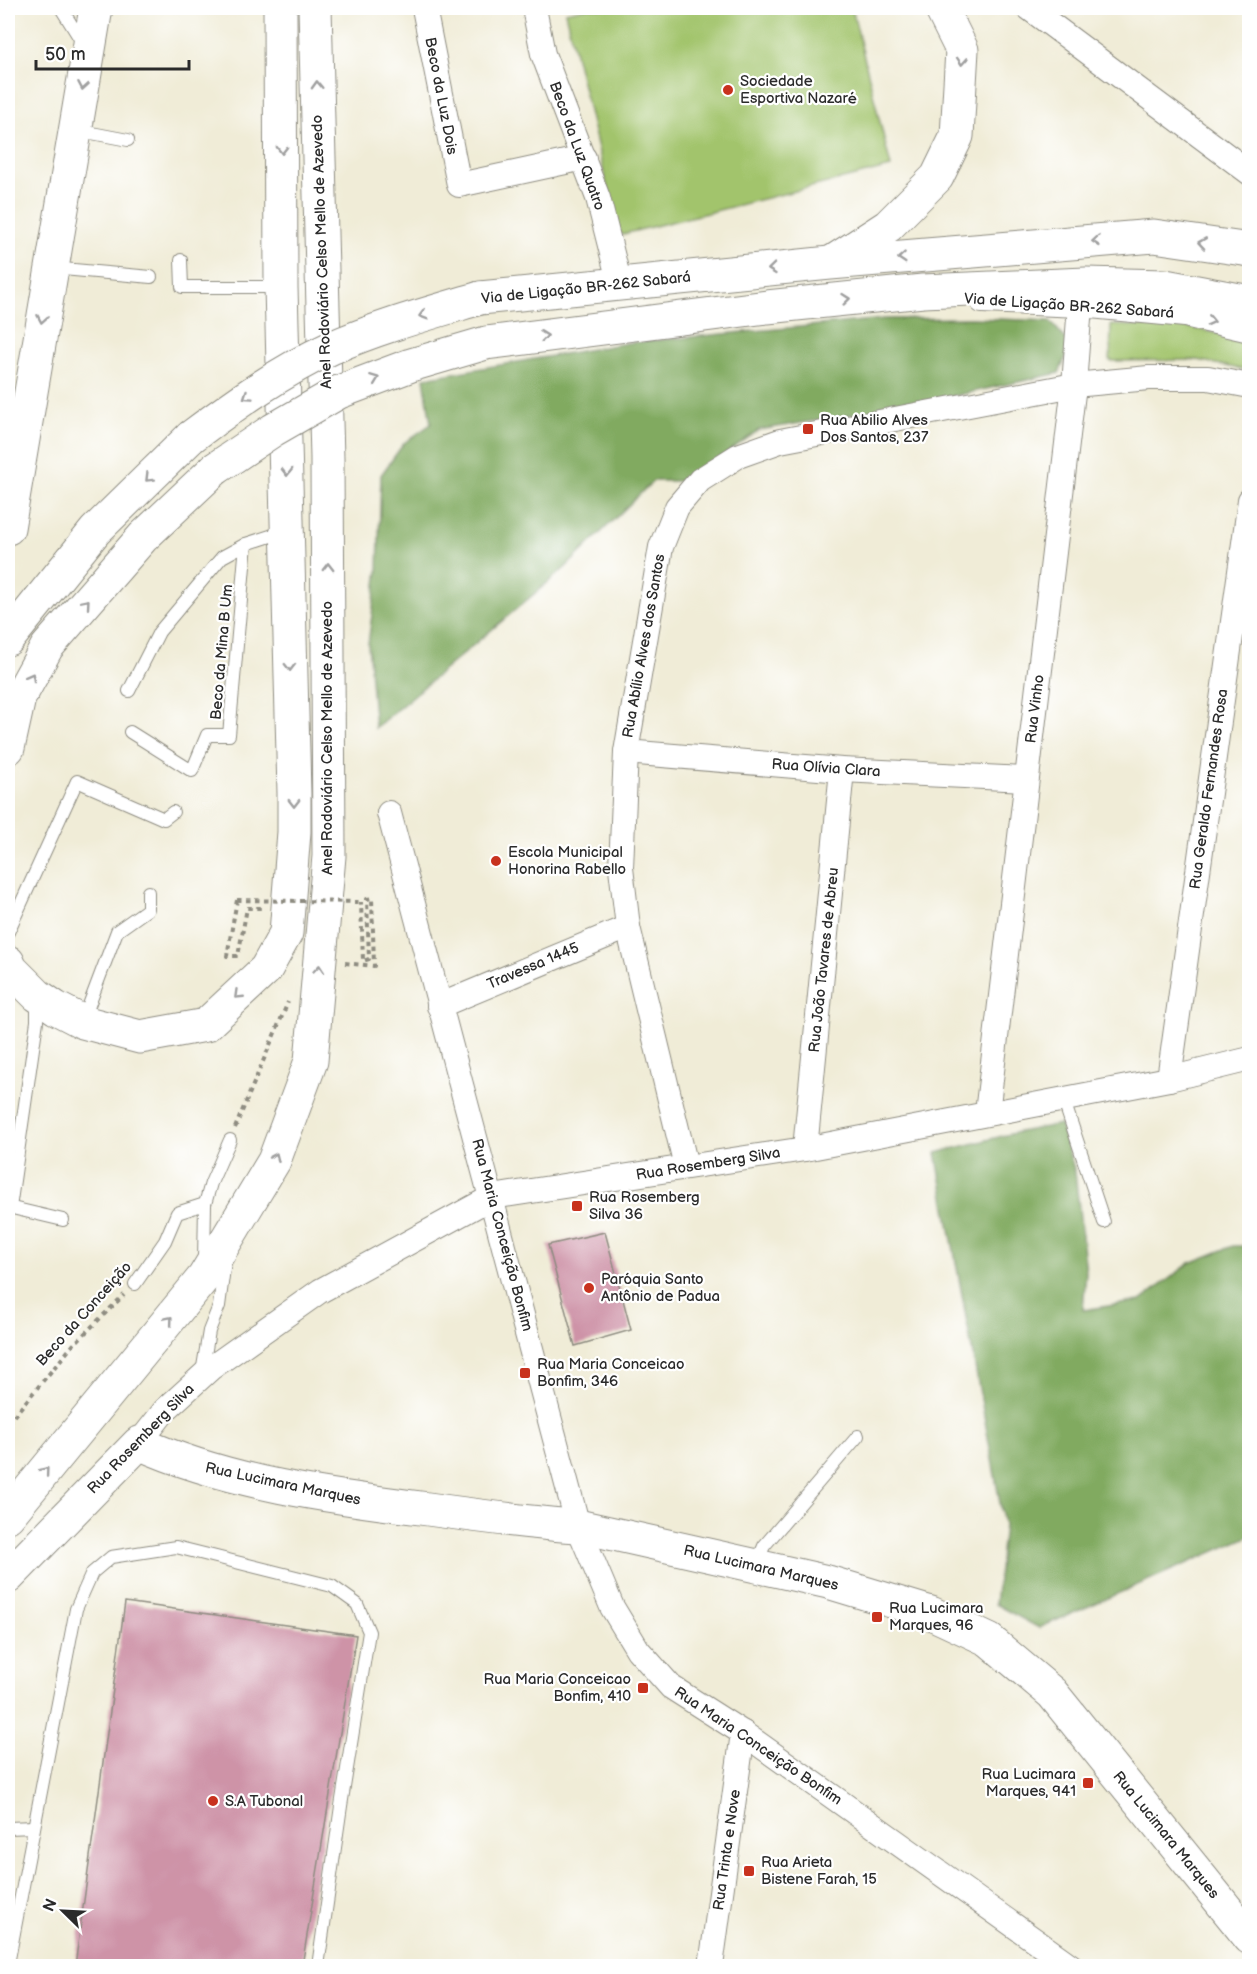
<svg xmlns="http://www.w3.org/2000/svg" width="1257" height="1974" font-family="'Balsamiq Sans',sans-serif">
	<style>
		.green { fill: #a2c46c; stroke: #66784c; stroke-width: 1.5 }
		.forest { fill: #81aa60; stroke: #566a46; stroke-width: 1.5 }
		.building { fill: #ce93a7 }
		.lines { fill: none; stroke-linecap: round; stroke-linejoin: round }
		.lane-casing { stroke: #8e8c81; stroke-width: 14 }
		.street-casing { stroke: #8e8c81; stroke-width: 26 }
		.secondary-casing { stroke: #8e8c81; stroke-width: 35 }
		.highway-casing { stroke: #8e8c81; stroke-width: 35 }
		.path { stroke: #8e8c81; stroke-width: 4; stroke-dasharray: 4.5 4.5; stroke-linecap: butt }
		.lane { stroke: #fff; stroke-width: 12 }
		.street { stroke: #fff; stroke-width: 24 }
		.secondary { stroke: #fff; stroke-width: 33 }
		.highway { stroke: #fff; stroke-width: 33 }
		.highway-bridge-casing { stroke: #8e8c81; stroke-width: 35; stroke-linecap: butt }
		.path-bridge { stroke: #8e8c81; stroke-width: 4; stroke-dasharray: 4.5 4.5; stroke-linecap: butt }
		.highway-bridge { stroke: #fff; stroke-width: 33 }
		.oneway { stroke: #a0a0a0 }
		.poi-dot { fill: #c8321e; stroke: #fff; stroke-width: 2 }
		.labels { text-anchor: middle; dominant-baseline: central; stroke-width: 4.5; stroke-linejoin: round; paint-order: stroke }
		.poi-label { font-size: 15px; fill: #2b2b2b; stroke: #fff; text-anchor: start }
		.street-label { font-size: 15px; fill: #2b2b2b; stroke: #fff }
	</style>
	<rect width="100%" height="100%" fill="#fff"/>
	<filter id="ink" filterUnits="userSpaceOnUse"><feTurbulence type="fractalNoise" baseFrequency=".0167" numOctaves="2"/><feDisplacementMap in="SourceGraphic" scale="12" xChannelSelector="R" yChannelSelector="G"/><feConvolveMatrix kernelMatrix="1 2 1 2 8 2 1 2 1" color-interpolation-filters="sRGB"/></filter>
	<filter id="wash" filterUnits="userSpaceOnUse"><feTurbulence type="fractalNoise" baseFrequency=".008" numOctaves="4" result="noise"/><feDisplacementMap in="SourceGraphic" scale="24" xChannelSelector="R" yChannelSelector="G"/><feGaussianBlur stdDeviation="1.35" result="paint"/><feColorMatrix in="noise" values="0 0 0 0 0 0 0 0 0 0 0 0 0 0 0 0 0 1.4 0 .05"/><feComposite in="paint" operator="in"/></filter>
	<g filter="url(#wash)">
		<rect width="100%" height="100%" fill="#f0ecd7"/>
		<g class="green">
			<polygon points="584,8 852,8 891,167 619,235 565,12"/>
			<polygon points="1111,325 1187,327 1249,340 1249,371 1198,360 1110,361"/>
		</g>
		<g class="forest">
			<polygon points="973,318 1050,321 1071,345 1059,373 922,403 759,430 687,481 653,481 565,568 375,728 368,644 378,570 381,475 404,443 431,424 424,378 627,343 884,319"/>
			<polygon points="1060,1124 1075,1172 1086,1272 1083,1310 1140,1301 1190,1263 1233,1246 1249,1246 1250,1536 1039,1628 995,1604 1004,1525 936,1153 1014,1133"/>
		</g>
		<g id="blocks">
			<g class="building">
				<polygon points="605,1232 631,1330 575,1346 548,1245"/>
				<polygon points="125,1602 356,1635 302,1966 75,1966"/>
			</g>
		</g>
	</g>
	<g filter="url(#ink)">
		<use href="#blocks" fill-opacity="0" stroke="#8e8c81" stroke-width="1.5"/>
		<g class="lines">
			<defs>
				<g id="lane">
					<polyline points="61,8 84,45"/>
					<polyline points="76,130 128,140"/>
					<polyline points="181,260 182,287 280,287"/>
					<polyline points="52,268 151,277"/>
					<polyline points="129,691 159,632 222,557 246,544 286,531"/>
					<polyline points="130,732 192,771 207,735 229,735 246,544"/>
					<polyline points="8,932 77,781 164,819 173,812"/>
					<polyline points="83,1021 117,931 148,909 148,892"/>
					<polyline points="1063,1098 1104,1222"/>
					<polyline points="8,1207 63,1220"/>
					<polyline points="10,1208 37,1021 37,1001"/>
					<polyline points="204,1261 205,1204 211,1183 230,1140"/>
					<polyline points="135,1284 165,1241 177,1213 205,1204"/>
					<polyline points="202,1373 209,1331 219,1306 225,1261"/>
					<polyline points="756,1565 764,1546 858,1436"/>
					<polyline points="8,1828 34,1827"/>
					<polyline points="8,1964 76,1609 92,1573 111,1557 176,1547 332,1586 357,1604 369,1632 341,1806 318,1966"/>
				</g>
				<g id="street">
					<polyline points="424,8 459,185 584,158"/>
					<polyline points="534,8 543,54 598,198 620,285"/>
					<polyline points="1029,8 1250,173"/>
					<polyline points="982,301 1080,305 1185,315 1250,330"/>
					<polyline points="626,752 842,770 1026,779"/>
					<polyline points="389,813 578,1526 612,1607 638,1650 671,1687 743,1733 1071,1966"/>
					<polyline points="439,1006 628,927"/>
					<polyline points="1169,1079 1250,500"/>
					<polyline points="987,1113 1074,385 1080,305"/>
					<polyline points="805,1149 842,770"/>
					<polyline points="686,1166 628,927 621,868 626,752 661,547 677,507 700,480 738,456 780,441 1074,385 1149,378 1208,378 1250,386"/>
					<polyline points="139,1443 165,1410 211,1368 320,1291 492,1197 805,1149 1169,1079 1250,1059"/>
					<polyline points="711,1966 743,1733"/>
				</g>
				<path id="secondary" d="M8 1577 139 1443C228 1483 331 1497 428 1509 478 1516 528 1523 578 1526L828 1582 931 1613 989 1640 1052 1693 1250 1938"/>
				<g id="highway">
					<polyline points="834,261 888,226 937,177 957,136 962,50 941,8"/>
					<polyline points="480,298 830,263 1154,236 1250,250"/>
					<polyline points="486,343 767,307 923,291 1086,284 1165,286 1250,302"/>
					<polyline points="8,528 96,8"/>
					<polyline points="8,639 95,531 191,437"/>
					<polyline points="8,748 19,698 47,647 143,537 215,469"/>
					<polyline points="8,962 11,969 37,995 56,1008 83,1022 140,1037 206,1025 266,969 286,933 294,832 294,793 281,287 280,8"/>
					<polyline points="8,1516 204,1277 274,1161 311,1061 329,856 327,458 315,8"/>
				</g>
			</defs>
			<use href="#lane" class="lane-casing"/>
			<use href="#street" class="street-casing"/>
			<use href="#secondary" class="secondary-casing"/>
			<use href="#highway" class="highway-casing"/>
			<g class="path">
				<polyline points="237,900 227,956 238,956 247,908 263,908"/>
				<polyline points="345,963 374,966 372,898 367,899 369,959 363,961 361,902"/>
				<polyline points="235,1128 288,1002"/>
				<polyline points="8,1423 73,1345 124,1295"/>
			</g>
			<use href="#lane" class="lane"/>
			<use href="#street" class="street"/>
			<use href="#secondary" class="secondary"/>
			<use href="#highway" class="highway"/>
			<defs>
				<g id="highway-bridge">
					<path d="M191 437C235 404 281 371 331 348 379 327 430 313 480 298"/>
					<polyline points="215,469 273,430 339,392 411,365 486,343"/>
				</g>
			</defs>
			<use href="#highway-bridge" class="highway-bridge-casing"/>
			<polyline class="path-bridge" points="237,900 361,902"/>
			<use href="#highway-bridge" class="highway-bridge"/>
		</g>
		<defs><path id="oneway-chevron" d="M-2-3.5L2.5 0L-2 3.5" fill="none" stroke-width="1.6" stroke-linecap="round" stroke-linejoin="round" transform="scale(1.5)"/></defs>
		<g class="oneway">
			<use href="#oneway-chevron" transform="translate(962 61) rotate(94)"/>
			<use href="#oneway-chevron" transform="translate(317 85) rotate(-92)"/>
			<use href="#oneway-chevron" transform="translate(83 86) rotate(100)"/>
			<use href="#oneway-chevron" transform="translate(282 150) rotate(90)"/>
			<use href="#oneway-chevron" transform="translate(1096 241) rotate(175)"/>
			<use href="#oneway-chevron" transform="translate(1202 243) rotate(-171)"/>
			<use href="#oneway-chevron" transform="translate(902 258) rotate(176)"/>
			<use href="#oneway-chevron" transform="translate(772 269) rotate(174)"/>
			<use href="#oneway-chevron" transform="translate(846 299) rotate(-6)"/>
			<use href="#oneway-chevron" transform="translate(423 315) rotate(164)"/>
			<use href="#oneway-chevron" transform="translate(42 319) rotate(100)"/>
			<use href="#oneway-chevron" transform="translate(1211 321) rotate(13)"/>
			<use href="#oneway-chevron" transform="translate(544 336) rotate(-7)"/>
			<use href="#oneway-chevron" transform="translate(375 379) rotate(-21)"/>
			<use href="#oneway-chevron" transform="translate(247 396) rotate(146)"/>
			<use href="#oneway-chevron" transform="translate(287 472) rotate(90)"/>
			<use href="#oneway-chevron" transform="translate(149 478) rotate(135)"/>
			<use href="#oneway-chevron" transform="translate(328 567) rotate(-90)"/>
			<use href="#oneway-chevron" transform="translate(86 603) rotate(-49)"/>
			<use href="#oneway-chevron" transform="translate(290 667) rotate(89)"/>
			<use href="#oneway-chevron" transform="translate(31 677) rotate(-61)"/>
			<use href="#oneway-chevron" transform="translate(294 803) rotate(90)"/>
			<use href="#oneway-chevron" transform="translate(319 969) rotate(-85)"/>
			<use href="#oneway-chevron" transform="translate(238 995) rotate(136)"/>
			<use href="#oneway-chevron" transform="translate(275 1157) rotate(-66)"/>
			<use href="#oneway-chevron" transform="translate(169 1320) rotate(-50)"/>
			<use href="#oneway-chevron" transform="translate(45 1471) rotate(-50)"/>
		</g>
	</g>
	<g class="poi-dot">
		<circle cx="728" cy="90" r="6"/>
		<rect x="802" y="423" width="12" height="12" rx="3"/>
		<circle cx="496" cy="861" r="6"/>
		<rect x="571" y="1200" width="12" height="12" rx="3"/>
		<circle cx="589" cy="1288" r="6"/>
		<rect x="519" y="1367" width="12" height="12" rx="3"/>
		<rect x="871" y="1611" width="12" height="12" rx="3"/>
		<rect x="637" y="1682" width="12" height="12" rx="3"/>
		<rect x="1082" y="1777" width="12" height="12" rx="3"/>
		<circle cx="213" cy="1801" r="6"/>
		<rect x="743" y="1865" width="12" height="12" rx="3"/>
	</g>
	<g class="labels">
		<g class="poi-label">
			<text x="740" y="81">Sociedade<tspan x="740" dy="17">Esportiva Nazaré</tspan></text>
			<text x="820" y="420">Rua Abilio Alves<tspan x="820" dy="17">Dos Santos, 237</tspan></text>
			<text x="508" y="852">Escola Municipal<tspan x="508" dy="17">Honorina Rabello</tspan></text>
			<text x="589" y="1197">Rua Rosemberg<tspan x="589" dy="17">Silva 36</tspan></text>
			<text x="601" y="1279">Paróquia Santo<tspan x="601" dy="17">Antônio de Padua</tspan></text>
			<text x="537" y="1364">Rua Maria Conceicao<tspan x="537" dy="17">Bonfim, 346</tspan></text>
			<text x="889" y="1608">Rua Lucimara<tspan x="889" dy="17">Marques, 96</tspan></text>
			<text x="631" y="1679" text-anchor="end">Rua Maria Conceicao<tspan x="631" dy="17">Bonfim, 410</tspan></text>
			<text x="1076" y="1774" text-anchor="end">Rua Lucimara<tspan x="1076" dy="17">Marques, 941</tspan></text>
			<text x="225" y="1801">S.A Tubonal</text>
			<text x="761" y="1862">Rua Arieta<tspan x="761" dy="17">Bistene Farah, 15</tspan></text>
		</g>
		<g class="street-label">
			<text transform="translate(441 96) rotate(79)">Beco da Luz Dois</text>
			<text transform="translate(577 146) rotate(70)">Beco da Luz Quatro</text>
			<text transform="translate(322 252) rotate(-92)">Anel Rodoviário Celso Mello de Azevedo</text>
			<text transform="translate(586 288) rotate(-6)">Via de Ligação BR-262 Sabará</text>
			<text transform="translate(1069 306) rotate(4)">Via de Ligação BR-262 Sabará</text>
			<text transform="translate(644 646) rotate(-80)">Rua Abílio Alves dos Santos</text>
			<text transform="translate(222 652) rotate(-85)">Beco da Mina B Um</text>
			<text transform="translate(1035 709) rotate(-83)">Rua Vinho</text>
			<text transform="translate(327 738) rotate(-90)">Anel Rodoviário Celso Mello de Azevedo</text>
			<text transform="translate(826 768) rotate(4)">Rua Olívia Clara</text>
			<text transform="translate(1209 789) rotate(-82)">Rua Geraldo Fernandes Rosa</text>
			<text transform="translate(824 960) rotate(-84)">Rua João Tavares de Abreu</text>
			<text transform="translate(533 966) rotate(-23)">Travessa 1445</text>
			<text transform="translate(708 1164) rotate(-9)">Rua Rosemberg Silva</text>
			<text transform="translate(502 1235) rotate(75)">Rua Maria Conceição Bonfim</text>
			<text transform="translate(84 1314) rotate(-48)">Beco da Conceição</text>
			<text transform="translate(141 1439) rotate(-46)">Rua Rosemberg Silva</text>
			<text transform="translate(283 1484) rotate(12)">Rua Lucimara Marques</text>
			<text transform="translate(761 1568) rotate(13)">Rua Lucimara Marques</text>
			<text transform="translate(758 1746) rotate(34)">Rua Maria Conceição Bonfim</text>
			<text transform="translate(1166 1835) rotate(51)">Rua Lucimara Marques</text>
			<text transform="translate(727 1850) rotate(-82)">Rua Trinta e Nove</text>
		</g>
	</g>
	<rect width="1257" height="1974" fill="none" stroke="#fff" stroke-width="30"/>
	<g transform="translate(63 1911) rotate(294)" stroke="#ffffff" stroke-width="4.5" paint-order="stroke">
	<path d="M0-4.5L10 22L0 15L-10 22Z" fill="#2b2b2b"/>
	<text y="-9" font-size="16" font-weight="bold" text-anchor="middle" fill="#2b2b2b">N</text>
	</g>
	<path d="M36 60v9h153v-9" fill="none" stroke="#2b2b2b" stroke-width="3"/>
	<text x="45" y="60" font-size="18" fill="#2b2b2b" stroke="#ffffff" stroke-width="4.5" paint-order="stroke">50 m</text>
</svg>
